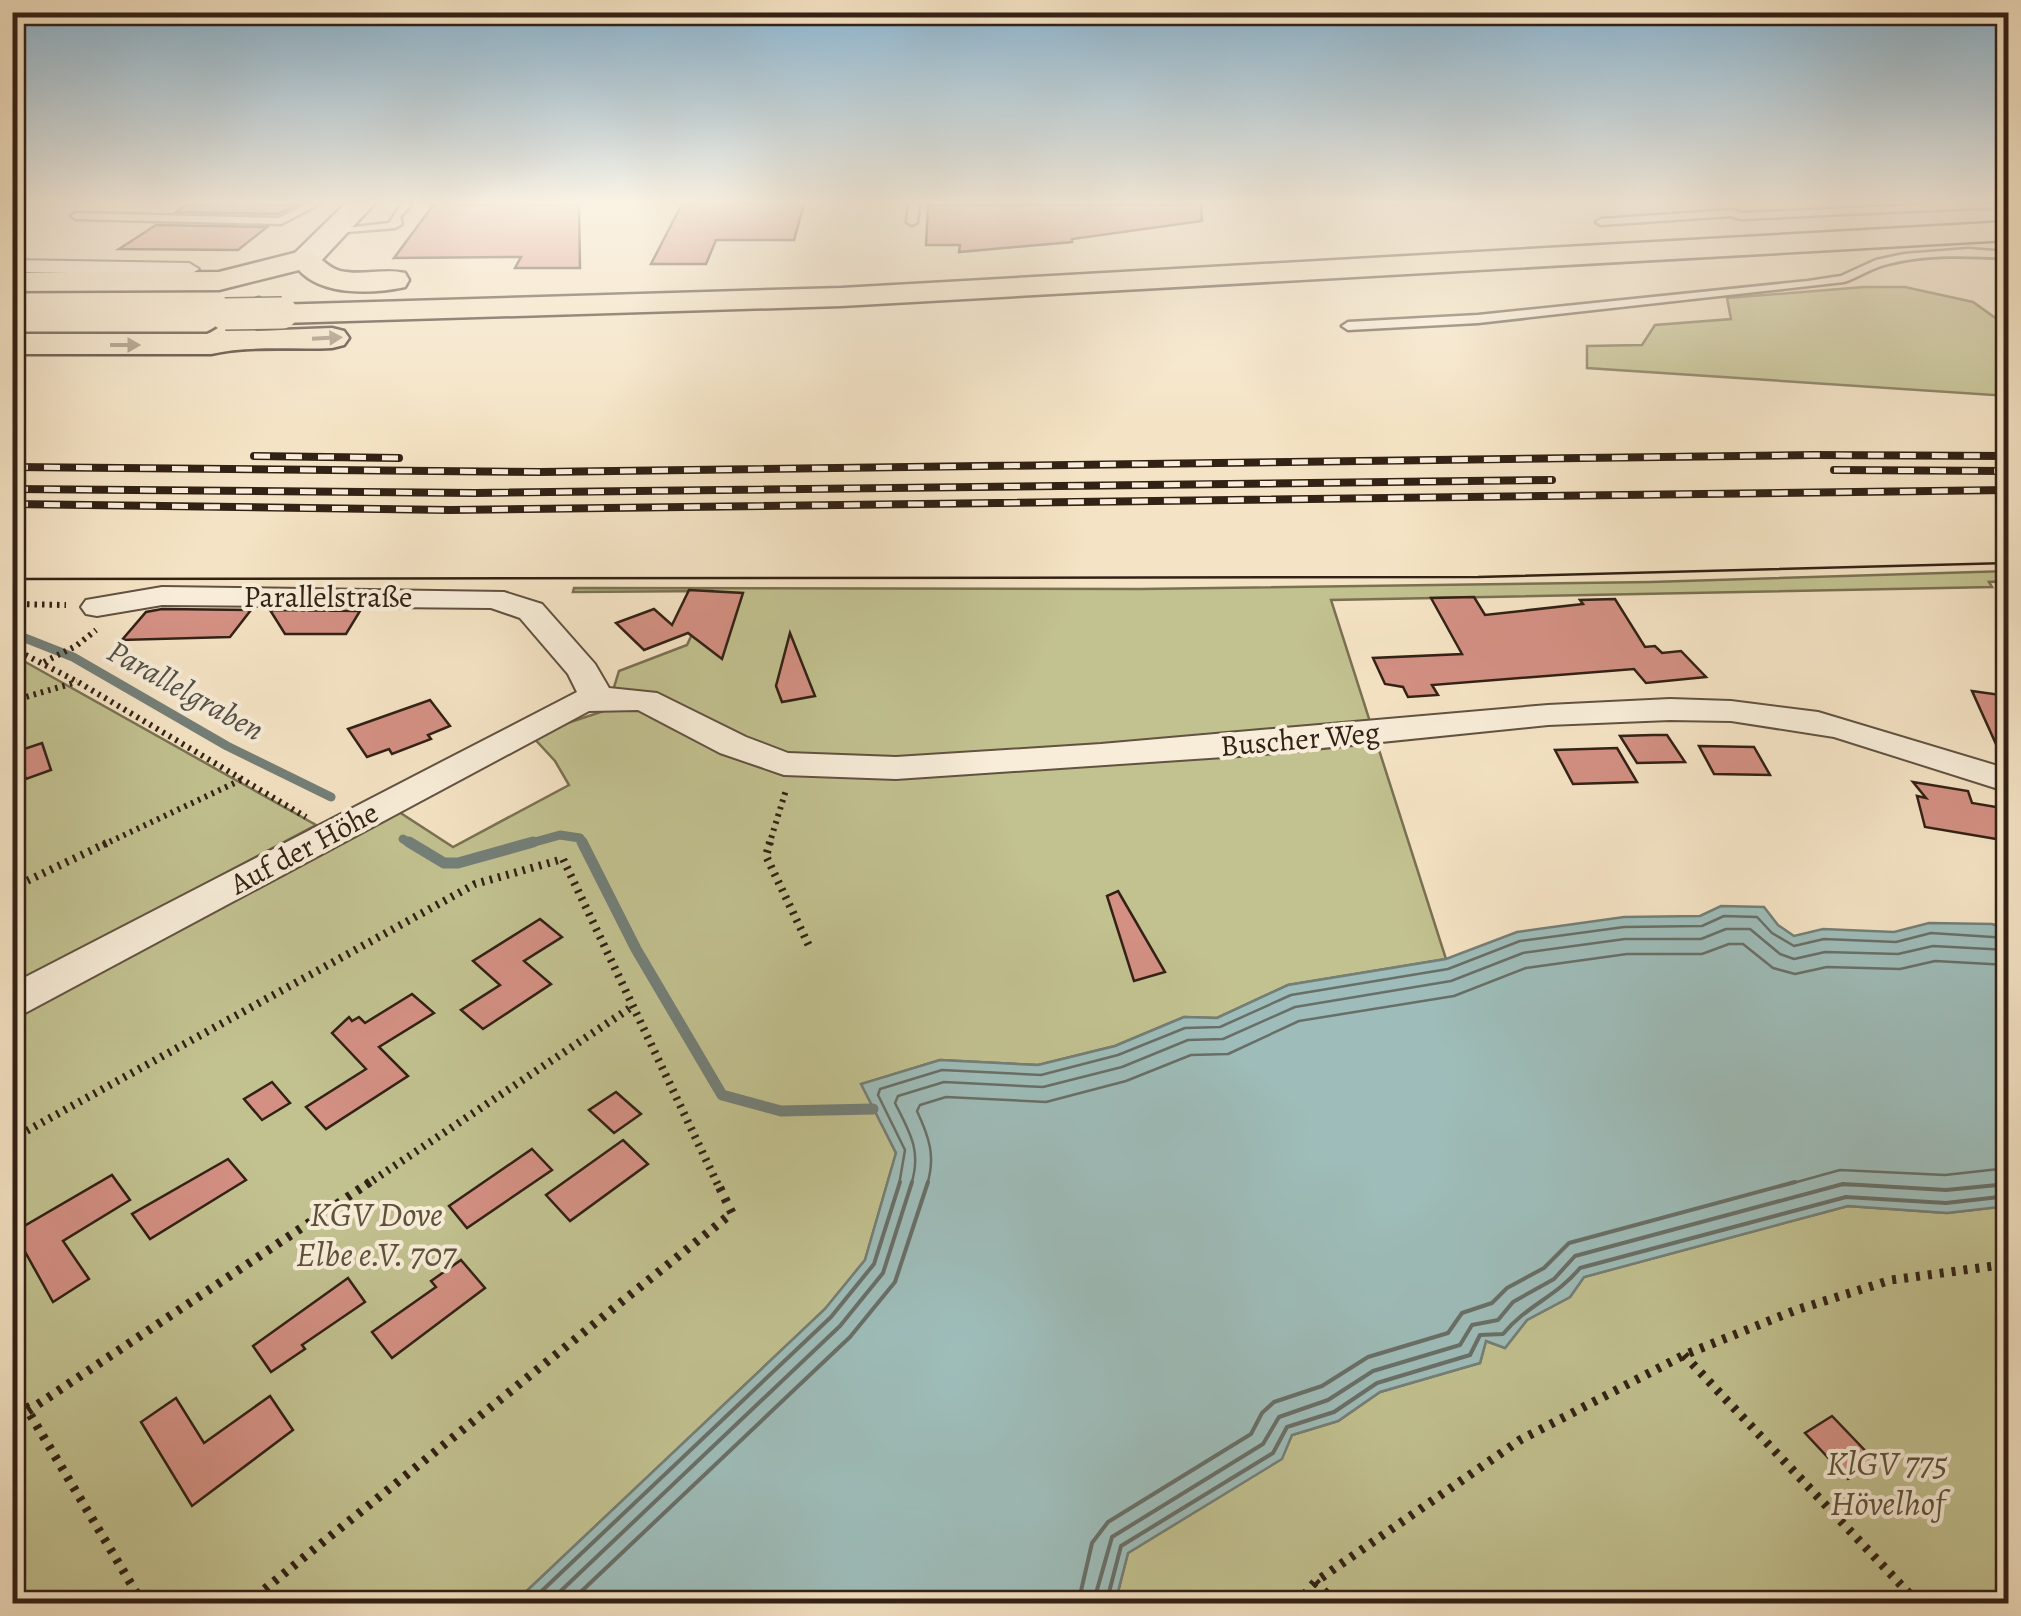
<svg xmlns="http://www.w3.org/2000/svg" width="2021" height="1616" font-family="Alegreya,serif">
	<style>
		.green { fill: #c2c190; stroke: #7a7152; stroke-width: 2.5 }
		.water { fill: #9ebdba; stroke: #737f78; stroke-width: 2.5 }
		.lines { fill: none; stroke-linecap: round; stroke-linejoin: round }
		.shore-far1 { stroke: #686f68; stroke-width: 2.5 }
		.shore { stroke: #686f68; stroke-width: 4 }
		.stream-far1 { stroke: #737f78; stroke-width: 9 }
		.stream { stroke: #737f78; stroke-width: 11 }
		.building { fill: #d39083; stroke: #322115; stroke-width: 2.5 }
		.lane-casing { stroke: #625241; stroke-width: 5 }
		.street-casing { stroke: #625241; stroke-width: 4 }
		.secondary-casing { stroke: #322115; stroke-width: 5 }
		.highway-casing { stroke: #322115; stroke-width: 5 }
		.path-far2 { stroke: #322115; stroke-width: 6; stroke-dasharray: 2.5 5; stroke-linecap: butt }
		.path-far1 { stroke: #322115; stroke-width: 8; stroke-dasharray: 2.5 6; stroke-linecap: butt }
		.path { stroke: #322115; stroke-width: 9; stroke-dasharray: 4 8; stroke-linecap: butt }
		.lane { fill: #f8edd9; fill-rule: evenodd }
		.street { fill: #f8edd9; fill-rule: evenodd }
		.secondary { fill: #f8edd9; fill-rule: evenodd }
		.highway { fill: #f4e3c4; fill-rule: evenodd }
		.tram { stroke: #322115; stroke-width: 2.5 }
		.rail-casing { stroke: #322115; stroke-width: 8 }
		.rail { stroke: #f8edd9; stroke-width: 5; stroke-dasharray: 16; stroke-linecap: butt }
		.highway-bridge-casing { stroke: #322115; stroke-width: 34; stroke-linecap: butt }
		.highway-bridge { stroke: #f4e3c4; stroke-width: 31 }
		.oneway { fill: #93826c }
		.labels { text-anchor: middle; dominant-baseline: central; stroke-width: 8; stroke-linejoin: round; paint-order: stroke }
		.street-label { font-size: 30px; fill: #322115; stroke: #f8edd9 }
		.water-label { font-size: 32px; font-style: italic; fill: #525047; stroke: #f8edd9 }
		.near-park-label { font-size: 35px; font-style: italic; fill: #5d513a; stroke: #f8edd9 }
	</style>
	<rect width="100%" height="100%" fill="#f4e3c4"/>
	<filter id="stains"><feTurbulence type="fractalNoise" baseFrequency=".002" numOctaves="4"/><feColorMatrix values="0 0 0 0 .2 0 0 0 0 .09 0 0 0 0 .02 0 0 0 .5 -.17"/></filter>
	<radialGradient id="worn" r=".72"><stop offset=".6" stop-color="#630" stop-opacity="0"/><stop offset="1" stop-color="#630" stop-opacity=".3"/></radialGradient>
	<g class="green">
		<polygon points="1864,287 1905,287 1973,302 2008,327 2008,396 1587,368 1587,346 1642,345 1655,325 1731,319 1727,298"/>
		<polygon points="2008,571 2008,581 1989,582 1992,587 1331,600 1446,959 1288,985 1217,1018 1184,1017 1115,1046 1038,1065 940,1060 862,1084 896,1153 865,1260 825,1309 514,1603 13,1604 13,1013 399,812 453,847 569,785 555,761 531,735 607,710 619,671 687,645 712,591 573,592 574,588 1140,589 1651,582"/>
		<polygon points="13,655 316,825 13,986"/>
		<polygon points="1848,1206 1947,1213 2008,1206 2008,1603 1115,1604 1128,1553 1281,1459 1292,1435 1338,1421 1380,1392 1480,1363 1486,1341 1505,1348 1527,1320 1570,1297 1584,1277"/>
	</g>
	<polygon class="water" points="1721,906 1764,907 1778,925 1794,936 1823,929 1894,932 1929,923 1992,924 2008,929 2008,1206 1947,1213 1848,1206 1584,1277 1570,1297 1527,1320 1505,1348 1486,1341 1480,1363 1380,1392 1338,1421 1292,1435 1282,1459 1128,1553 1115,1603 514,1603 825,1309 865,1260 896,1153 861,1084 940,1060 1038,1065 1115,1046 1184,1017 1217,1018 1288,985 1446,959 1517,932 1624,917 1700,916"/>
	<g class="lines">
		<g class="shore-far1">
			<polyline points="899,1185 905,1150 878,1095 880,1089 942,1070 1041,1075 1118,1055 1185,1028 1220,1027 1291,995 1448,969 1520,941 1624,927 1702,926 1724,916 1757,917 1772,933 1794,946 1824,939 1896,942 1931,933 2008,938"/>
			<path d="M911 1185C922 1151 910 1133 895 1103L898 1096 944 1082 1043 1087 1122 1067 1188 1040 1223 1039 1295 1007 1451 981 1523 953 1625 939H1701L1726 929H1750L1780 954 1794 959 1825 952 1898 954 1933 946 2008 950"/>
			<path d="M927 1185C936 1156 929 1137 917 1111L920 1105 946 1097 1046 1102 1126 1081 1191 1055 1228 1054 1299 1021 1454 996 1526 968 1627 954H1702L1729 944H1743L1773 968 1795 974 1827 967 1900 969 1935 961 2008 965"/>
			<polyline points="1786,1185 1840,1170 1945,1175 2008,1168"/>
			<polyline points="1841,1185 1853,1185"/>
			<polyline points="2002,1185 2008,1184"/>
		</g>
		<g class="shore">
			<polyline points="528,1604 831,1317 874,1264 900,1182"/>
			<polyline points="547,1604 840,1326 883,1273 912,1182"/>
			<polyline points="568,1604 850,1337 895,1282 928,1182"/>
			<polyline points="1078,1604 1092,1543 1108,1522 1251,1434 1262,1413 1274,1402 1322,1386 1368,1357 1448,1333 1462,1313 1492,1303 1507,1288 1544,1268 1569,1243 1795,1182"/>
			<polyline points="1093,1604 1112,1537 1263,1444 1279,1417 1328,1400 1373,1371 1460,1345 1472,1325 1498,1320 1513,1302 1554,1279 1575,1256 1843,1184 1946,1190 2008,1184"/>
			<path d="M1106 1604 1121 1546 1273 1453 1287 1427 1334 1412 1377 1383 1470 1355 1480 1335 1503 1334C1526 1306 1557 1296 1580 1268L1846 1197 1946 1203 2008 1196"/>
		</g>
		<g class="stream-far1">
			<polyline points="12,633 73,657 227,746 331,797"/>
			<polyline points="403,839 413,845"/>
			<polyline points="524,845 560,835 580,838 584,845"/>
		</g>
		<g class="stream">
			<polyline points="409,842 444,863 458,863 533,842"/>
			<polyline points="582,842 636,949 722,1095 781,1111 873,1109"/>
		</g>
	</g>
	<g class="building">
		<polygon points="188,204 298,204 278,214 176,212"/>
		<polygon points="434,204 579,204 580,268 515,268 521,257 394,258"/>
		<polygon points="682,204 804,204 794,240 716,240 706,264 651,264"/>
		<polygon points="1201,204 1202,221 1072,239 1072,242 959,252 960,245 926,245 928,205"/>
		<polygon points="156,225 267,227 238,250 119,249"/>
		<polygon points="689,590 743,593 722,659 688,633 644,650 616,623 654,609 672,625"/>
		<polygon points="1474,597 1485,615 1583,604 1580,600 1615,599 1645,647 1655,646 1662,653 1681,651 1706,677 1646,683 1634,669 1432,685 1438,695 1408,697 1403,687 1385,684 1373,658 1462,654 1431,598"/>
		<polygon points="162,609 251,610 230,637 122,640 146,612"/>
		<polygon points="270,610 360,611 346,634 285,634"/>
		<polygon points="790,633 815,696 782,702 776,686"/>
		<polygon points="1972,691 2008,696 2008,765 2005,764"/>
		<polygon points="430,700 450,726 428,735 431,739 392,754 389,749 367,757 348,729"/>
		<polygon points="1653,735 1667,735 1685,762 1637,763 1620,736"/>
		<polygon points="42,743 51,770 26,779 15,752"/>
		<polygon points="1699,746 1754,747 1770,775 1714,774"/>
		<polygon points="1617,748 1637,782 1573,784 1555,750"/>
		<polygon points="1913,782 1968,791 1972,803 2008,809 2008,841 1925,827 1917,796 1926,798"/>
		<polygon points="1118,891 1165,972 1134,981 1107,896"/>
		<polygon points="540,919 562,937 524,961 551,984 483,1029 461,1010 500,985 473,961"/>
		<polygon points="412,994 434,1013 379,1047 408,1076 326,1129 306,1107 366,1069 332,1033 349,1017 352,1021 359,1017 365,1023"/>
		<polygon points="272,1082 290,1103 262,1120 244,1099"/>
		<polygon points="616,1092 641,1114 614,1133 589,1110"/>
		<polygon points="623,1140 648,1164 570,1221 546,1195"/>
		<polygon points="532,1149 552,1170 467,1228 449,1206"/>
		<polygon points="228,1159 246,1180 150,1239 132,1214"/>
		<polygon points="112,1175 130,1200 63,1241 89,1279 53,1302 14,1232"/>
		<polygon points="461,1260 485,1288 392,1358 372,1332 436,1287 431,1281"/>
		<polygon points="348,1278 365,1302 302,1345 305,1349 271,1372 253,1346"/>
		<polygon points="270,1396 293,1430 192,1506 141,1422 176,1398 204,1443"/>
		<polygon points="1832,1416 1876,1462 1848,1479 1805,1433"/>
	</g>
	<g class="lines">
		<defs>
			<g id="lane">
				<polygon points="307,204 319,204 281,224 76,219 71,216 76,213 279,218"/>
				<polygon points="402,204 412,204 400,217 402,224 395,228 335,233 330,230 389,223"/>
				<polygon points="909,204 919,204 917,222 912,225 907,222"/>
				<polygon points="1942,204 2003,204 1998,207 1741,219 1731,216 1601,225 1596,222 1601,219 1732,210 1742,213"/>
				<path d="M1968 249 2008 252V258C1969 256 1927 254 1888 264 1873 267 1859 277 1844 282L1478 323 1348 330 1342 326 1348 322 1478 315 1808 281 1841 276 1876 260 1904 254Z"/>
			</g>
			<g id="street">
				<polygon points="12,260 189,263 199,269 189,275 12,272"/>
				<polygon points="162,587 504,592 542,604 595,664 609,688 657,693 746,737 788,753 896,757 1101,744 1548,705 1670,699 1731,701 1818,712 2008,769 2008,792 1834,737 1731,721 1670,720 1548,725 1254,755 896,779 784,775 720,753 638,710 589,711 12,1020 12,984 577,692 568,674 520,618 491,608 162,605 97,616 86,614 81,607 86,600"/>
			</g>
			<polygon id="secondary" points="345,204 374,204 317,265 295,265 291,259 295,253"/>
			<g id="highway">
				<path d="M2008 222V240L841 306 282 323 268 317 255 331 332 328 344 331 349 338 344 345 332 348C292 350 248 345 211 354H12V334H207C228 326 238 304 259 298L273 305 841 288Z"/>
				<path d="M306 250C320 254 325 267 340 271 361 276 384 268 405 273L409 280 405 287C373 294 322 296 299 270L219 290 12 291V273L219 272Z"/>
			</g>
		</defs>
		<use href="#lane" class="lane-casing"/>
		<use href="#street" class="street-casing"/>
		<use href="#secondary" class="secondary-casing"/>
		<use href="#highway" class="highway-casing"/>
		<g class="path-far2">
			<polyline points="12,604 66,605"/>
			<polyline points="12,648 78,682 306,817"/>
			<polyline points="44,662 76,646 96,630"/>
			<polyline points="12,701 77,682"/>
			<polyline points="103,845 243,779"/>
			<polyline points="769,845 786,790"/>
		</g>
		<g class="path-far1">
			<polyline points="770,842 766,856 810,948"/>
			<polyline points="12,888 109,842"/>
			<polyline points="12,1139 475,884 563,859 718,1185"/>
			<polyline points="366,1185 633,1006"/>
		</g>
		<g class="path">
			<polyline points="1684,1355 1919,1604"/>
			<polyline points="12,1384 143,1604"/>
			<polyline points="28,1411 370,1182"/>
			<polyline points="1315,1582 1337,1604"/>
			<polyline points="246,1604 732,1213 717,1182"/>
			<polyline points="1297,1604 1315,1582 1520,1440 1684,1355 1796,1310 1891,1280 2008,1264"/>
		</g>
		<use href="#lane" class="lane"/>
		<use href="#street" class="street"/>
		<use href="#secondary" class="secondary"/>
		<use href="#highway" class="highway"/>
		<polyline class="tram" points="12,579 1478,577 2008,563"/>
		<defs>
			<g id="rail">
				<polyline points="254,456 399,458"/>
				<polyline points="12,467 540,472 1813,455 2008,456"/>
				<polyline points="1834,470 2004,471"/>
				<polyline points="12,489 475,493 1552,480"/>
				<polyline points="12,504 450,510 2008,490"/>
			</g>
		</defs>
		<use href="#rail" class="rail-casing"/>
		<use href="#rail" class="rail"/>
		<defs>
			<polyline id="highway-bridge" points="225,314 282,313"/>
		</defs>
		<use href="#highway-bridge" class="highway-bridge-casing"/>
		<use href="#highway-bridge" class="highway-bridge"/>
	</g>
	<defs><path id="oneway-solid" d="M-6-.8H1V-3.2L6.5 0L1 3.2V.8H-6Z" transform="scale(2.5)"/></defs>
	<g class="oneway">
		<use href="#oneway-solid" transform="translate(327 338) rotate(-3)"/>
		<use href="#oneway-solid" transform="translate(125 345)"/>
	</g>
	<linearGradient id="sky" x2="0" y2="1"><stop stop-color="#8ab8d6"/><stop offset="0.47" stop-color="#faf2e4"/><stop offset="1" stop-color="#faf2e4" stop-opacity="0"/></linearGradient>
	<rect width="2021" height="430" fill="url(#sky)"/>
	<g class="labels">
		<g class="street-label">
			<text x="328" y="597">Parallelstraße</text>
			<text transform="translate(1300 739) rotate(-5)">Buscher Weg</text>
			<text transform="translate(304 848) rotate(-28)">Auf der Höhe</text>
		</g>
		<g class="water-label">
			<text transform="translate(186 690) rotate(29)">Parallelgraben</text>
		</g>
		<g class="near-park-label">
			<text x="376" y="1214">KGV Dove<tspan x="376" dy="40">Elbe e.V. 707</tspan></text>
			<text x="1887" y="1463">KlGV 775<tspan x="1887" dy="40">Hövelhof</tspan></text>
		</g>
	</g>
	<rect width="2021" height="1616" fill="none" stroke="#f4e3c4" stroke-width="50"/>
	<rect x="15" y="15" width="1991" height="1586" fill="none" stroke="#322115" stroke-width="5"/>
	<rect x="25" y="25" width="1971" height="1566" fill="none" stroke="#322115" stroke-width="2.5"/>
	<rect width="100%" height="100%" filter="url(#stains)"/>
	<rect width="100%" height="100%" fill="url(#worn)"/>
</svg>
